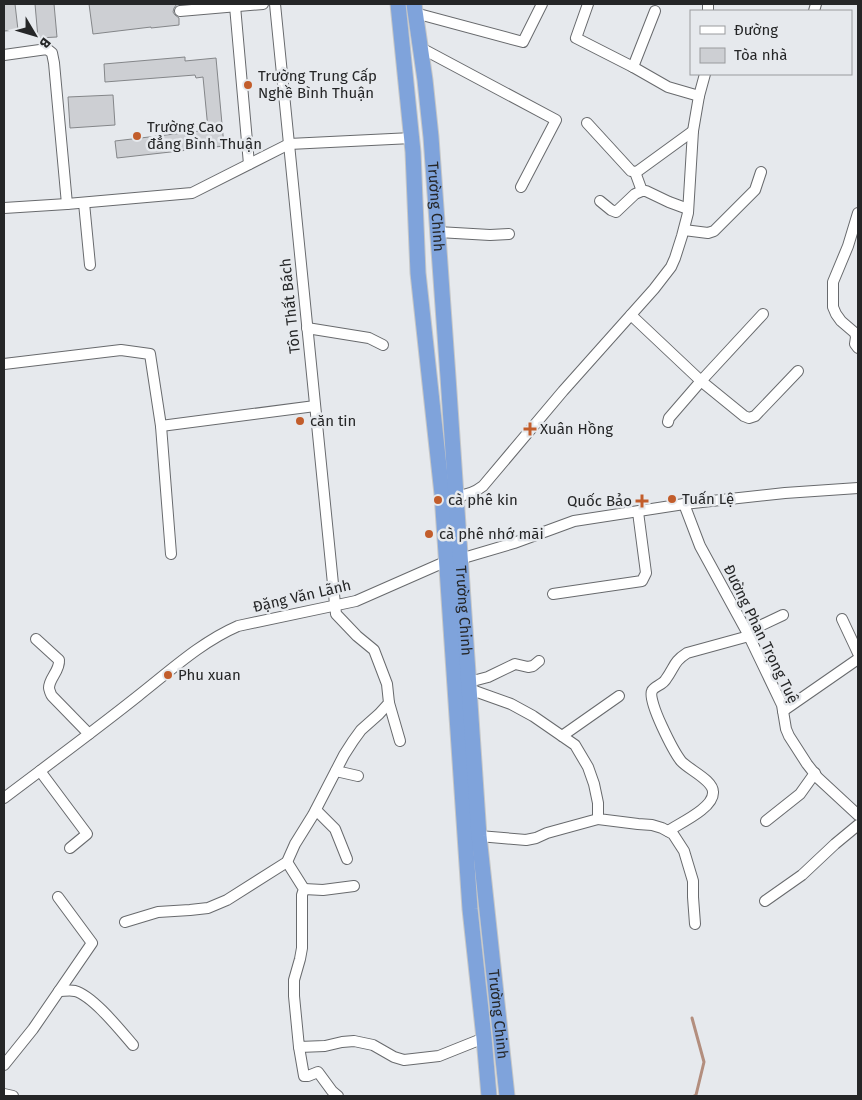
<svg xmlns="http://www.w3.org/2000/svg" width="862" height="1100" font-family="'Fira Sans',sans-serif">
	<style>
		.lines { fill: none; stroke-linecap: round; stroke-linejoin: round }
		.stream { stroke: #b38e7e; stroke-width: 3 }
		.building { fill: #cdcfd3; stroke: #848689 }
		.minor-casing { stroke: #686a6d; stroke-width: 12 }
		.highway-casing { stroke: #c6c7c7; stroke-width: 17 }
		.minor { stroke: #fff; stroke-width: 10 }
		.highway { stroke: #7fa3db; stroke-width: 15 }
		.poi-dot { fill: #c25d2b; stroke: #e6e9ed; stroke-width: 2 }
		.labels { text-anchor: middle; dominant-baseline: central; stroke-width: 5; stroke-linejoin: round; paint-order: stroke }
		.poi-label { font-size: 15px; fill: #252627; stroke: #e6e9ed; text-anchor: start }
		.street-label { font-size: 15px; fill: #252627; stroke: #e6e9ed }
	</style>
	<rect width="100%" height="100%" fill="#e6e9ed"/>
	<g class="lines">
		<polyline class="stream" points="692,1018 704,1062 696,1095 694,1096"/>
	</g>
	<g class="building">
		<polygon points="4,4 15,4 18,30 4,31"/>
		<polygon points="35,4 54,4 57,37 38,38"/>
		<polygon points="89,4 177,4 174,8 173,12 175,15 179,18 179,25 151,28 151,27 93,34"/>
		<polygon points="185,57 185,61 216,58 224,146 117,158 115,141 200,131 200,130 208,129 203,77 196,78 195,75 105,82 104,64"/>
		<polygon points="113,95 115,125 70,128 68,97"/>
	</g>
	<g class="lines">
		<defs>
			<g id="minor">
				<polyline points="588,4 576,38 633,67 668,87 699,96"/>
				<polyline points="235,6 249,164"/>
				<polyline points="180,11 263,4"/>
				<polyline points="708,11 708,4"/>
				<polyline points="814,11 816,4"/>
				<polyline points="415,13 523,42 542,4"/>
				<polyline points="421,48 556,120 521,187"/>
				<polyline points="4,55 47,49 52,53 54,63 67,204"/>
				<polyline points="633,67 655,11"/>
				<polyline points="587,123 631,171 635,172 638,171 693,131"/>
				<polyline points="635,172 642,191"/>
				<polyline points="600,201 611,210 616,212 635,194 642,191 646,191 669,202 688,209"/>
				<polyline points="84,203 90,265"/>
				<polyline points="4,208 67,204 192,193 289,144 412,138"/>
				<polyline points="858,213 848,246 833,282 833,307 836,314 841,321 855,333 856,337 855,344 858,348"/>
				<polyline points="684,230 708,233 714,231 755,190 761,172"/>
				<polyline points="438,232 490,235 509,234"/>
				<polyline points="631,315 701,381 744,416 749,418 755,416 798,371"/>
				<polyline points="307,328 369,338 383,345"/>
				<polyline points="4,364 121,350 150,354 161,426 315,406"/>
				<polyline points="668,422 669,418 701,381 763,314"/>
				<polyline points="161,426 171,554"/>
				<path d="M450 495C462 497 474 493 483 486L563 391 654 289 671 267 675 258 682 236 688 213 693 131 699 96 705 74"/>
				<polyline points="684,504 700,546 747,632 782,705 786,729 789,736 807,764 818,778 858,815"/>
				<polyline points="553,594 642,581 646,573 638,512"/>
				<polyline points="842,619 858,653"/>
				<polyline points="747,632 783,615"/>
				<path d="M36 639 59 660C60 671 49 678 49 688 49 689 51 695 52 696L89 734"/>
				<polyline points="469,682 488,677 515,664 528,667 533,666 539,661"/>
				<polyline points="469,689 511,704 533,716 575,745 588,767 594,784 598,803 598,819 638,824 652,825 662,828 673,834 684,851 693,881 693,897 695,924"/>
				<polyline points="389,703 400,741"/>
				<polyline points="783,711 858,659"/>
				<polyline points="562,736 619,696"/>
				<polyline points="40,771 87,834 70,848"/>
				<polyline points="336,771 358,776"/>
				<path d="M4 798C49 764 94 731 138 696 170 671 201 642 238 626L356 601 447 561 460 559 514 543 574 521 684 504 785 493 858 488"/>
				<polyline points="316,810 335,829 347,859"/>
				<polyline points="766,821 800,794 815,773"/>
				<path d="M668 831C680 823 714 808 713 792 713 780 689 770 681 761 674 752 647 701 652 691 654 686 663 685 666 679 675 667 673 662 687 653L749 636"/>
				<polyline points="479,836 526,840 536,838 547,833 598,819"/>
				<polyline points="287,862 304,889 302,895 302,948 300,959 294,980 294,996 299,1047 325,1046 342,1042 354,1041 373,1045 394,1057 404,1060 439,1056 484,1038"/>
				<polyline points="304,889 323,890 354,886"/>
				<polyline points="765,901 802,875 835,844 858,825"/>
				<polyline points="125,922 158,912 190,910 208,908 227,900 287,862 295,844 313,815 344,755 353,741 361,730 379,714 389,703 387,684 374,650 357,636 336,614 275,4"/>
				<path d="M59 991C64 991 70 990 75 991 93 996 120 1030 133 1045"/>
				<polyline points="299,1047 304,1076 308,1076 318,1072 332,1091 338,1096"/>
				<polyline points="4,1065 33,1029 92,943 58,897"/>
				<polyline points="4,1094 13,1096"/>
			</g>
			<g id="highway">
				<polyline points="398,4 413,152 418,273 442,494 470,909 484,1038 489,1096"/>
				<path id="s1" d="M414 4 425 80 431 137 448 377 479 836 507 1096"/>
			</g>
		</defs>
		<use href="#minor" class="minor-casing"/>
		<use href="#highway" class="highway-casing"/>
		<use href="#minor" class="minor"/>
		<use href="#highway" class="highway"/>
	</g>
	<g class="poi-dot">
		<circle cx="248" cy="85" r="5"/>
		<circle cx="137" cy="136" r="5"/>
		<circle cx="300" cy="421" r="5"/>
		<path d="M527.5 421.5h5v5h5v5h-5v5h-5v-5h-5v-5h5z"/>
		<circle cx="672" cy="499" r="5"/>
		<circle cx="438" cy="500" r="5"/>
		<path d="M639.5 493.5h5v5h5v5h-5v5h-5v-5h-5v-5h5z"/>
		<circle cx="429" cy="534" r="5"/>
		<circle cx="168" cy="675" r="5"/>
	</g>
	<g class="labels">
		<g class="poi-label">
			<text x="258" y="76">Trường Trung Cấp<tspan x="258" dy="17">Nghề Bình Thuận</tspan></text>
			<text x="147" y="127">Trường Cao<tspan x="147" dy="17">đẳng Bình Thuận</tspan></text>
			<text x="310" y="421">căn tin</text>
			<text x="540" y="429">Xuân Hồng</text>
			<text x="682" y="499">Tuấn Lệ</text>
			<text x="448" y="500">cà phê kin</text>
			<text x="632" y="501" text-anchor="end">Quốc Bảo</text>
			<text x="439" y="534">cà phê nhớ mãi</text>
			<text x="178" y="675">Phu xuan</text>
		</g>
		<g class="street-label">
			<text stroke="none"><textPath href="#s1" startOffset="204">Trường Chinh</textPath></text>
			<text transform="translate(290 306) rotate(-96)">Tôn Thất Bách</text>
			<text transform="translate(302 596) rotate(-13)">Đặng Văn Lãnh</text>
			<text stroke="none"><textPath href="#s1" startOffset="609">Trường Chinh</textPath></text>
			<text transform="translate(761 634) rotate(64)">Đường Phan Trọng Tuệ</text>
			<text stroke="none"><textPath href="#s1" startOffset="1014">Trường Chinh</textPath></text>
		</g>
	</g>
	<rect width="862" height="1100" fill="none" stroke="#252627" stroke-width="10"/>
	<rect x="690" y="10" width="162" height="65" fill="#e6e9ed" stroke="#999b9e"/>
	<rect x="700" y="26" width="25" height="8" fill="#ffffff" stroke="#999b9e"/>
	<text x="734" y="35" font-size="15" fill="#252627">Đường</text>
	<rect x="700" y="48" width="25" height="15" fill="#cdcfd3" stroke="#999b9e"/>
	<text x="734" y="60" font-size="15" fill="#252627">Tòa nhà</text>
	<g transform="translate(35 35) rotate(128)" stroke="#e6e9ed" stroke-width="4" paint-order="stroke">
	<path d="M0-4L9 19L0 12L-9 19Z" fill="#252627"/>
	<text y="-8" font-size="14" font-weight="bold" text-anchor="middle" fill="#252627">B</text>
	</g>
</svg>
